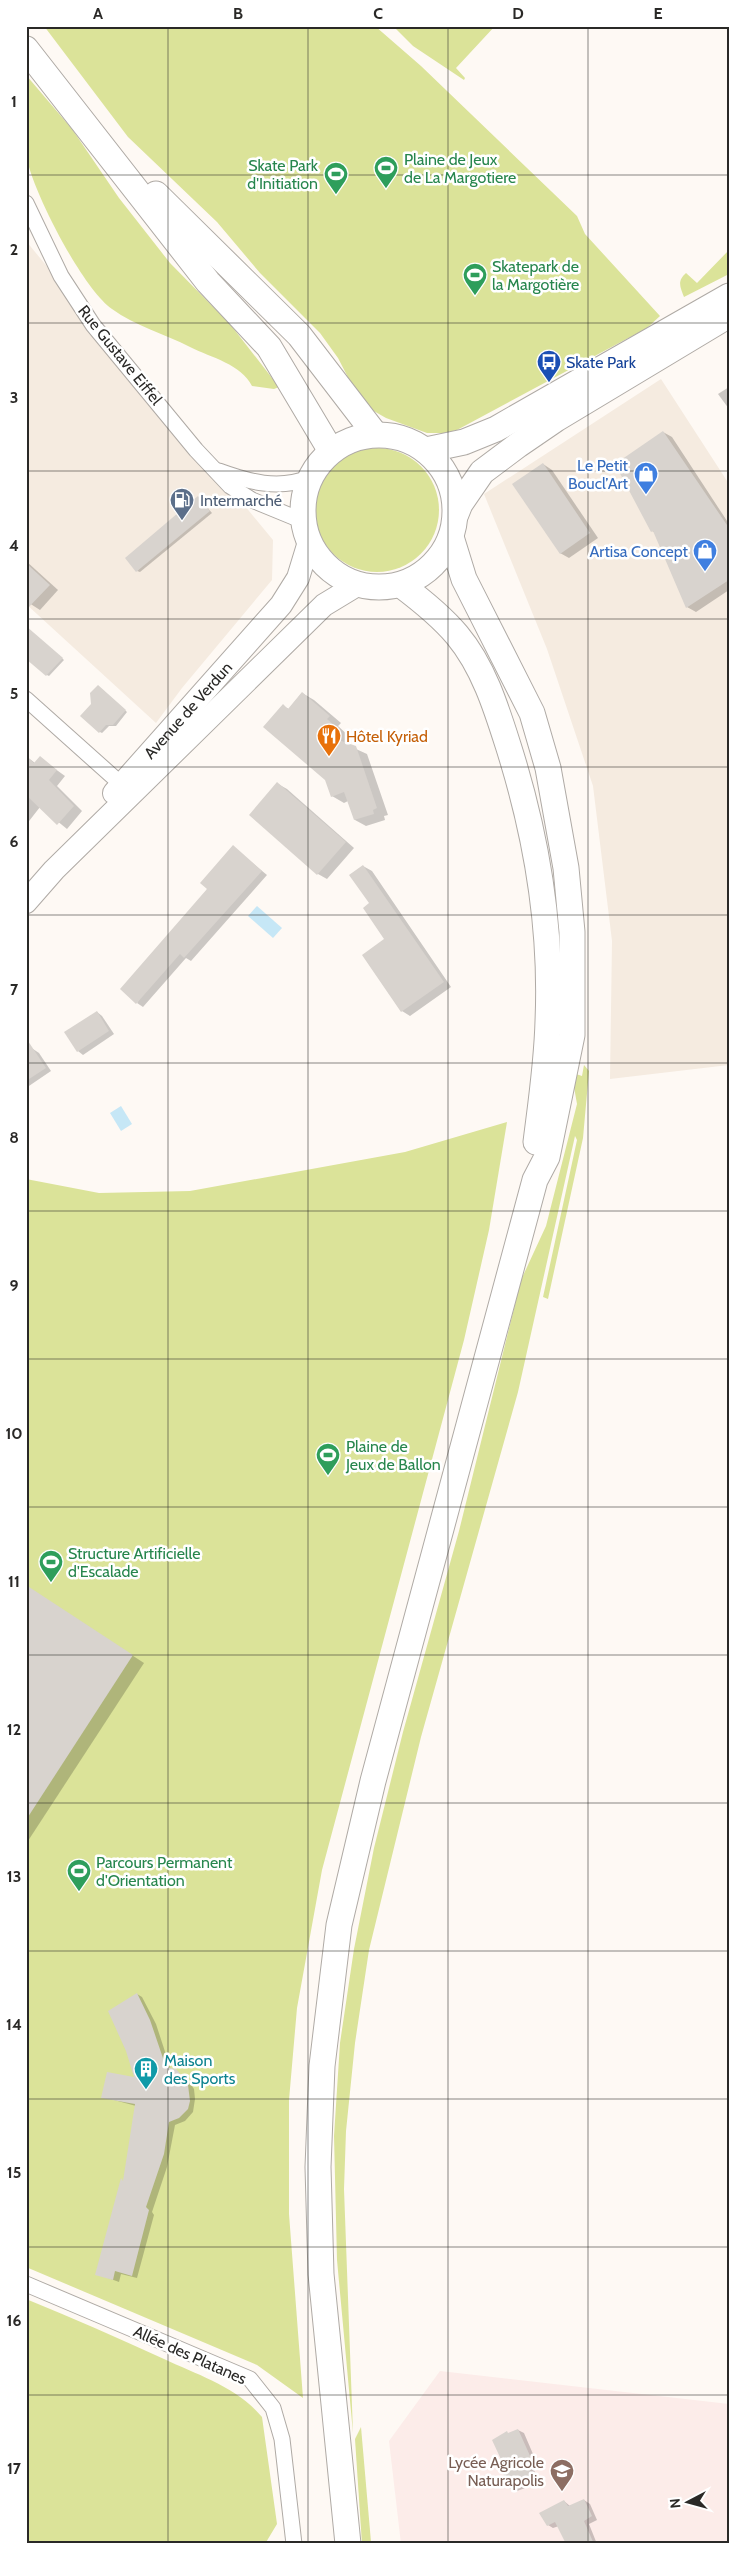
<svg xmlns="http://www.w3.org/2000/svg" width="755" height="2570" font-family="Cabin,sans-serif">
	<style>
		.built { fill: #f5ebe0 }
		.education { fill: #fcece9 }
		.green { fill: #dbe399 }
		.water { fill: #c6e7f6 }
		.shadow { fill: #0003 }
		.building { fill: #d8d3ce }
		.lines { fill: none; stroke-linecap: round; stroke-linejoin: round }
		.minor-casing { stroke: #afaaa5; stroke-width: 17 }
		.secondary-casing { stroke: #afaaa5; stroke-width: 24 }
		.primary-casing { stroke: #afaaa5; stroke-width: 27 }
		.minor { stroke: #fff; stroke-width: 15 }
		.secondary { stroke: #fff; stroke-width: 22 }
		.primary { stroke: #fff; stroke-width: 25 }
		.grid { fill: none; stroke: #2a2927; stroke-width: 1; stroke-opacity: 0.55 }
		.labels { text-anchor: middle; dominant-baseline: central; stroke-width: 5; stroke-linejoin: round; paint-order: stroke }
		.leisure-label { font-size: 16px; fill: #27864d; stroke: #fff; text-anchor: start }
		.street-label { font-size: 16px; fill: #2a2927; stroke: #fff }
		.transit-label { font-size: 16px; fill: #164399; stroke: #fff; text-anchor: start }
		.shop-label { font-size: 16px; fill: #366cbe; stroke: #fff; text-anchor: end }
		.service-label { font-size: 16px; fill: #4e5e75; stroke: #fff; text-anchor: start }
		.food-label { font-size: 16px; fill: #c56008; stroke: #fff; text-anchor: start }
		.culture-label { font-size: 16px; fill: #0d838f; stroke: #fff; text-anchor: start }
		.education-label { font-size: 16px; fill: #785e54; stroke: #fff; text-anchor: end }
		.neatline { fill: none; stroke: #2a2927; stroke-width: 2 }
		.grid-label { font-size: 16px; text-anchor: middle; font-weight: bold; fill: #2a2927 }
	</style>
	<rect width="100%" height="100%" fill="#fef9f4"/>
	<g class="built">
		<polygon points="26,241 273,540 272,580 182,688 156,723 26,604"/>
		<polygon points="661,379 729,484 729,1065 610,1079 612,941 593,786 547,649 484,494"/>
	</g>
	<polygon class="education" points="440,2371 729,2404 729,2544 401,2544 389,2441"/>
	<g class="green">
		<polygon points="44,26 375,26 421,66 577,216 585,234 660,316 647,328 457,430 444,433 427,433 386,418 372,410 355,391 338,358 320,333 260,273 217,222 128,137"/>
		<polygon points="393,26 495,26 456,68 465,78 464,80 413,46"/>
		<path d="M26 75 72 129 119 198 170 263 230 324 279 387 274 389 252 386C241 364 212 358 190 347 165 334 135 326 112 309 83 289 34 194 27 159 22 139 26 98 26 75Z"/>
		<path d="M729 250V274L684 297C680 287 677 281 686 273L697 283Z"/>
		<circle cx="377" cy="510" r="62"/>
		<polygon points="584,1065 589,1071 583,1138 548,1299 543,1297 577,1140 575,1136 518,1392 421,1737 369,1950 355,2043 346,2131 344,2189 353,2433 337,2260 334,2136 340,2043 354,1949 374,1848 403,1732 459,1531 521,1280 546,1226 577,1104 574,1087 576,1074 582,1076"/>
		<polygon points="507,1122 489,1230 464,1340 322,1870 297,2008 289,2100 289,2214 303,2398 257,2365 26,2267 26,1179 99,1193 190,1191 405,1152"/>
		<path d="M26 2299C73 2318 118 2338 164 2359 198 2375 237 2387 262 2417L277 2524 265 2544H26Z"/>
		<polygon points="361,2427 371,2542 371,2544 362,2544 355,2439"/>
	</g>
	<g class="water">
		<polygon points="257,906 282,928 273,938 248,916"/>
		<polygon points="121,1106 132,1124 121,1131 110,1113"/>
	</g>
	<g class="shadow">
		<polygon points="729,387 729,409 718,394"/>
		<polygon points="663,432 672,437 729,524 729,590 696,612 687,607 656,533 652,531"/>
		<polygon points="543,464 552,470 598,538 569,558 560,553"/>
		<polygon points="198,497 212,513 140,572 137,571"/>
		<polygon points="26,561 58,590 40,610 26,601"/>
		<polygon points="34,634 64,660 49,676 47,675"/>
		<polygon points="98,686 127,712 116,726 109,726 102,733 100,732 93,704"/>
		<polygon points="302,693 314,700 341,723 338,726 351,738 345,744 367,754 388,815 384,816 385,820 366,826 355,820 348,801 344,803 332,796 327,780 283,706 289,709"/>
		<polygon points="26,756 35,763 40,758 65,776 57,786 82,811 67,829 40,807 26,825"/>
		<polygon points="278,784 287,789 354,848 327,879 318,874"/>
		<polygon points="233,847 267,875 191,961 186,958 143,1007 137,1003"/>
		<polygon points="363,866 372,871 451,987 410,1016 402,1011 386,939 370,904"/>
		<polygon points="97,1012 102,1016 114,1034 83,1055 78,1051"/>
		<polygon points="33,1049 39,1053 51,1071 26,1088 26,1053"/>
		<polygon points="26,1586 144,1663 26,1844"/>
		<polygon points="137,1994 142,1997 156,2024 171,2070 187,2079 194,2089 195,2099 193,2112 185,2121 175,2125 167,2167 152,2212 154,2215 137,2278 121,2274 119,2282 97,2274 124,2182 136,2106 103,2097 135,2079"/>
		<polygon points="518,2430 524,2433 536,2461 531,2462 539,2483 517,2491 511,2488 506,2469 509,2434"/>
		<polygon points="584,2500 590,2504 597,2520 589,2524 597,2544 567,2544 559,2526 553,2528 548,2525 564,2501 570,2506"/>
	</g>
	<g class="building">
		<polygon points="663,431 729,528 729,580 686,608 653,531 651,532 615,464"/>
		<polygon points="543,463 590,533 560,554 512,484"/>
		<polygon points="198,496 210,511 136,572 125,558"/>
		<polygon points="26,563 50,585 26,610"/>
		<polygon points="26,626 63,658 46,676 26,659"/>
		<polygon points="98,685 126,710 113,725 106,725 99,733 80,716 91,704 90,693"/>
		<polygon points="302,692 330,716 327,719 340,730 333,738 356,746 377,808 373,810 374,814 354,820 344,792 331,797 325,780 263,727 283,704 288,709"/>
		<polygon points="26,756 34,763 40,756 57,770 49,780 74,806 57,825 26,795"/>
		<polygon points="277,782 346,842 317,875 249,815"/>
		<polygon points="233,845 262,871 184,958 180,954 136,1004 120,989 207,889 200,883"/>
		<polygon points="363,865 444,982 401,1012 362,955 384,939 363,908 369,903 349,875"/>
		<polygon points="97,1011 109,1031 77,1052 64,1032"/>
		<polygon points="26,1038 46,1068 26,1081"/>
		<polygon points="26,1585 133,1655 26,1820"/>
		<polygon points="137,1993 150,2020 166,2067 176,2069 185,2079 188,2085 190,2101 188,2109 179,2118 169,2122 164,2154 146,2207 149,2210 132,2276 115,2271 113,2280 95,2275 121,2178 123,2181 135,2104 101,2098 107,2072 134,2077 126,2051 108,2011"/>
		<polygon points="518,2429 531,2458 526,2459 534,2480 510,2489 501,2469 505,2468 492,2440 507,2431 508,2433"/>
		<polygon points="584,2499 592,2516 584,2521 594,2544 566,2544 555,2522 547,2526 539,2513 564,2500 568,2506"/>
	</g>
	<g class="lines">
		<defs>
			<g id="minor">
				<polyline points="26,203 61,276 93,325 196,450 230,486 252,500 303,521"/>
				<path d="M219 471C249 482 278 490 309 478"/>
				<polyline points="26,699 121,784"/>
				<polyline points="26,2284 250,2379 273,2408 282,2439 294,2544"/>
			</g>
			<g id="secondary">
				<path id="s1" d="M114 793 281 605 298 578 309 542"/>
				<polyline points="26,902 54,870 324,605 357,585"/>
			</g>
			<g id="primary">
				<polyline points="26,49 208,282 269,347 331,451"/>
				<polyline points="156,194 299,335 375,434"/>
				<circle cx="379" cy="511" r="76"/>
				<polyline points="426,450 464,442 496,429 729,296"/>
				<polyline points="456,514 460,504 482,472 518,445 556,419 729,315"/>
				<path d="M401 585C421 600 441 616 457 635 483 666 496 707 508 745 536 833 552 929 548 1021 547 1062 541 1102 536 1142"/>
				<polyline points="348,2544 321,2274 318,2167 322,2066 339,1925 373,1781 535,1180 547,1157 572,1035 572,932 566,868 548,768 532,713 464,579 451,537"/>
			</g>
		</defs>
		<use href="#minor" class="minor-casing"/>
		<use href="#secondary" class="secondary-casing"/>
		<use href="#primary" class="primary-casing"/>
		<use href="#minor" class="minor"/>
		<use href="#secondary" class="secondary"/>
		<use href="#primary" class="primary"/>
	</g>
	<path class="grid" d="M168 26V2544M308 26V2544M448 26V2544M588 26V2544M26 175H729M26 323H729M26 471H729M26 619H729M26 767H729M26 915H729M26 1063H729M26 1211H729M26 1359H729M26 1507H729M26 1655H729M26 1803H729M26 1951H729M26 2099H729M26 2247H729M26 2395H729"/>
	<defs>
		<symbol id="stadium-pin" viewBox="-11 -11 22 30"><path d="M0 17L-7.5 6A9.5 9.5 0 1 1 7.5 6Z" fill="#2e9e5b" stroke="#fff"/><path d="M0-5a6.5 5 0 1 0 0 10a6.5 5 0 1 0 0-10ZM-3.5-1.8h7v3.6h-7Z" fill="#fff"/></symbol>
		<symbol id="bus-pin" viewBox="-11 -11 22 30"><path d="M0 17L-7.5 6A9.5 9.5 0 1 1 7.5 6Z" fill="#1a4fb4" stroke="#fff"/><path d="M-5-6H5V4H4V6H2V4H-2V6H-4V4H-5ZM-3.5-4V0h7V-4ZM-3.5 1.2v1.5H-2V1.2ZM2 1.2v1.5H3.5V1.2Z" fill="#fff"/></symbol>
		<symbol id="shop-pin" viewBox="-11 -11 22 30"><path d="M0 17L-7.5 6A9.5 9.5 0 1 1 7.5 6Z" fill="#3f7fe0" stroke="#fff"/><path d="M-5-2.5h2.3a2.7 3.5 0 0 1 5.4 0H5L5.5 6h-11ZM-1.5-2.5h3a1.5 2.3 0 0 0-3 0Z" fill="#fff"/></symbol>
		<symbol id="fuel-pin" viewBox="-11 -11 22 30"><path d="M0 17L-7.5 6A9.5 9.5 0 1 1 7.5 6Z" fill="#5c6f8a" stroke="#fff"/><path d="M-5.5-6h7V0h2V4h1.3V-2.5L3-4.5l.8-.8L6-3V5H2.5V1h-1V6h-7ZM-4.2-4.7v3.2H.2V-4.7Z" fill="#fff"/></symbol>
		<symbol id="restaurant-pin" viewBox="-11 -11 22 30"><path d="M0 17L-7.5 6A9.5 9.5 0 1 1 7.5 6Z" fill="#e8710a" stroke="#fff"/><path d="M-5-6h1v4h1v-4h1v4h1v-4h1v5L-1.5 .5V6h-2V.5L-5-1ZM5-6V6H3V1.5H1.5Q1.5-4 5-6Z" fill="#fff"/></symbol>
		<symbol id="building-pin" viewBox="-11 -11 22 30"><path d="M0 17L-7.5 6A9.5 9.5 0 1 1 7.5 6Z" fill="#0f9aa8" stroke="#fff"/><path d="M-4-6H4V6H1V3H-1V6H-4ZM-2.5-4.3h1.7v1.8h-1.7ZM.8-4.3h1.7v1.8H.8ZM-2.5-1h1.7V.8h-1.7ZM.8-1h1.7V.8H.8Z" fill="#fff"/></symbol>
		<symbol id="school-pin" viewBox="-11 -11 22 30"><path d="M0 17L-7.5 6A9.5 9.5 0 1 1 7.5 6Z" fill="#8d6e63" stroke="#fff"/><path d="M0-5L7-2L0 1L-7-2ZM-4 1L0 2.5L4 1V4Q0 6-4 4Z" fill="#fff"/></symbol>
	</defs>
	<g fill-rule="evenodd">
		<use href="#stadium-pin" x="372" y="154" width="28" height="38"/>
		<use href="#stadium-pin" x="322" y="160" width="28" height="38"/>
		<use href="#stadium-pin" x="461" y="261" width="28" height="38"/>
		<use href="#bus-pin" x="535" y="348" width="28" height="38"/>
		<use href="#shop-pin" x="632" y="460" width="28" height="38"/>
		<use href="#fuel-pin" x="168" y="486" width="28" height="38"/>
		<use href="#shop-pin" x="691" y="537" width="28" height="38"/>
		<use href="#restaurant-pin" x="315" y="722" width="28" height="38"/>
		<use href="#stadium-pin" x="314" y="1441" width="28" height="38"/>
		<use href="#stadium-pin" x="37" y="1548" width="28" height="38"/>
		<use href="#stadium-pin" x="65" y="1857" width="28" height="38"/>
		<use href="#building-pin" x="132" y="2055" width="28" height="38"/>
		<use href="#school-pin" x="548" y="2457" width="28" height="38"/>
	</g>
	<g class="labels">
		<g class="leisure-label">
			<text x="404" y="159">Plaine de Jeux<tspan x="404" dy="18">de La Margotiere</tspan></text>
			<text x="318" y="165" text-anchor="end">Skate Park<tspan x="318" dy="18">d'Initiation</tspan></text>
			<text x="492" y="266">Skatepark de<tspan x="492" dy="18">la Margotière</tspan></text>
			<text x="346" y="1446">Plaine de<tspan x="346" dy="18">Jeux de Ballon</tspan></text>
			<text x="68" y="1553">Structure Artificielle<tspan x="68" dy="18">d'Escalade</tspan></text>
			<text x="96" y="1862">Parcours Permanent<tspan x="96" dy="18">d'Orientation</tspan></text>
		</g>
		<g class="street-label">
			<text transform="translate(120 355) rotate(51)">Rue Gustave Eiffel</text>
			<text stroke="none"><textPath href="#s1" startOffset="111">Avenue de Verdun</textPath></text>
			<text transform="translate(190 2355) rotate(24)">Allée des Platanes</text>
		</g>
		<g class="transit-label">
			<text x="566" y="362">Skate Park</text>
		</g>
		<g class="shop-label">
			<text x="628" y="465">Le Petit<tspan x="628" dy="18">Boucl’Art</tspan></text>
			<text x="688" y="551">Artisa Concept</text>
		</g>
		<g class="service-label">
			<text x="200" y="500">Intermarché</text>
		</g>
		<g class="food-label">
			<text x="346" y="736">Hôtel Kyriad</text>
		</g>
		<g class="culture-label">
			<text x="164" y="2060">Maison<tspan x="164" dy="18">des Sports</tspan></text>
		</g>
		<g class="education-label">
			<text x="544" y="2462">Lycée Agricole<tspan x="544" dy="18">Naturapolis</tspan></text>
		</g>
	</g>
	<rect width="755" height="2570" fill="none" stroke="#ffffff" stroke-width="55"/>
	<g transform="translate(688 2502) rotate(264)" stroke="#ffffff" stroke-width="4" paint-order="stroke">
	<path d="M0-4L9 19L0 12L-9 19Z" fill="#2a2927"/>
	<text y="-8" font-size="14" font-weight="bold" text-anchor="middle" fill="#2a2927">N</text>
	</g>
	<rect x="28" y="28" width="700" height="2514" class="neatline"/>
	<g class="grid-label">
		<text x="98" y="19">A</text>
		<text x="238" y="19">B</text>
		<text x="378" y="19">C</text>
		<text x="518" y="19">D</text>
		<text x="658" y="19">E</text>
		<text x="14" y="107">1</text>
		<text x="14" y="255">2</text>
		<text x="14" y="403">3</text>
		<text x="14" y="551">4</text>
		<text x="14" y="699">5</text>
		<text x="14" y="847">6</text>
		<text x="14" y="995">7</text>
		<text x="14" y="1143">8</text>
		<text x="14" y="1291">9</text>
		<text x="14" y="1439">10</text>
		<text x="14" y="1587">11</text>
		<text x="14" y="1735">12</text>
		<text x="14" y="1882">13</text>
		<text x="14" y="2030">14</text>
		<text x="14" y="2178">15</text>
		<text x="14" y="2326">16</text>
		<text x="14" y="2474">17</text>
	</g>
</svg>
